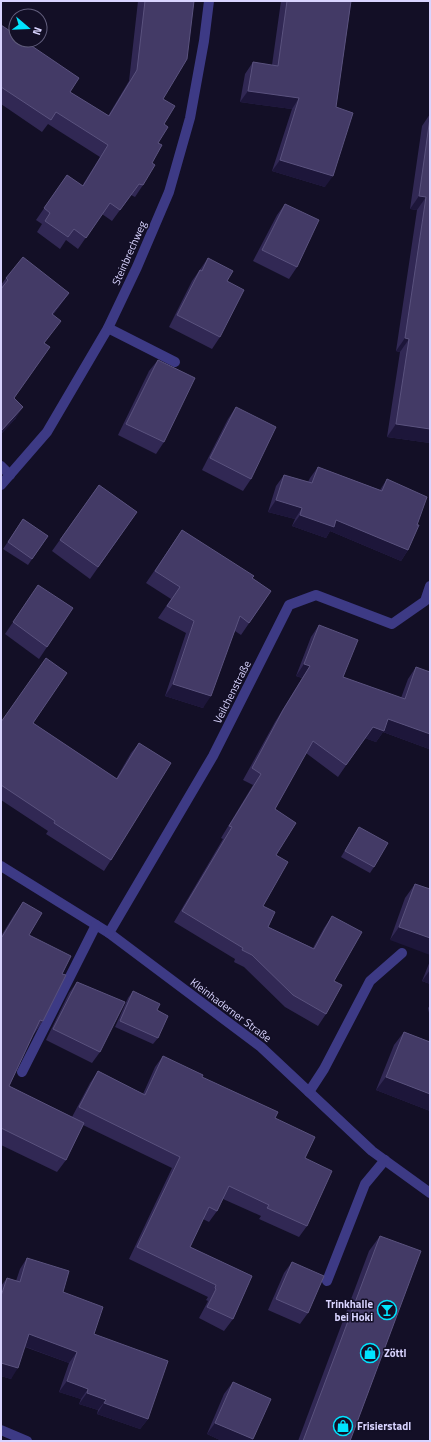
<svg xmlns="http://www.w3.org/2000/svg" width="431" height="1442" font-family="'Titillium Web',sans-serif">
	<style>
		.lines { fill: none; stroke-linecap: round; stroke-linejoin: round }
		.minor { stroke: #3d3a85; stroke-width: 10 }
		.wall { fill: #312854 }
		.shaded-wall { fill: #1d163a }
		.building { fill: #433a66; stroke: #5a527e }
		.labels { text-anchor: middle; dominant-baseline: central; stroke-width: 3; stroke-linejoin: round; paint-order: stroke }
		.street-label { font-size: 11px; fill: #d9d4ff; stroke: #130f26 }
		.poi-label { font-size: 11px; font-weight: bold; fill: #d9d4ff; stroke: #130f26; text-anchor: start }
	</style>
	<rect width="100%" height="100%" fill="#130f26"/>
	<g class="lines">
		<g class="minor">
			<polyline points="108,328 175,362"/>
			<polyline points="1,466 10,475"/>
			<polyline points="1,485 47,432 108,328 137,267 169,192 190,118 204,41 209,1"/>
			<polyline points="1,866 109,933 261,1047 372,1151 430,1193"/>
			<polyline points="109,933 213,756 289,605 316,595 392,624 425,601 430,586"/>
			<polyline points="22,1072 96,925"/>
			<polyline points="309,1092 324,1069 370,981 402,953"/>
			<polyline points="327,1281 365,1184 385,1160"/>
			<polyline points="1,1430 27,1441"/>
		</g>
	</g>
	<g class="wall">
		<polygon points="138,1 194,1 163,99 164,124 158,143 152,163 143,185 135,197 131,195 112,221 102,214 78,249 66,240 60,249 37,232 42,224 36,220 67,175 82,186 100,157 48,124 42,132 1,104 1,25 70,92 108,116 129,81"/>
		<polygon points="281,1 351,1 336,107 325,187 272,171 292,109 240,102 245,74 253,62 272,65"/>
		<polygon points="430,114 430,443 387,437 400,352 396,351 417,210 410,209 422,126"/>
		<polygon points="285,204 297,267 289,279 253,261 277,215"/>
		<polygon points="208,258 227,281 220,337 212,349 169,327 192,281"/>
		<polygon points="6,278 69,293 53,315 44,344 14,398 16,418 1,434 1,285"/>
		<polygon points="158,360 164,442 156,454 118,435 149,371"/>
		<polygon points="236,407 251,479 243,491 202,470 228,419"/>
		<polygon points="318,467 380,490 387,479 408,550 401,561 330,531 326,538 292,526 295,519 268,512 276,486 284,475 308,482 310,478"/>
		<polygon points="99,485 137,512 90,579 52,551"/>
		<polygon points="23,519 48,536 28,565 3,549"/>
		<polygon points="182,530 271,591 241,635 235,631 203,708 165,696 186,633 158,618 171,599 146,583"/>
		<polygon points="30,597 47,647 39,659 5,634"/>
		<polygon points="319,625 343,677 401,698 408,679 416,667 429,749 383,732 376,742 365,738 338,777 306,753 275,809 276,855 263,906 268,927 313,948 324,928 332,916 334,981 326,1014 318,1026 285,1007 244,967 234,962 235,959 174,922 223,839 221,838 253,785 243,780 275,722 302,678 296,676 311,637"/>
		<polygon points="1,722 33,723 116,779 131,753 139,743 111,860 104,871 46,834 48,831 1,800"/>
		<polygon points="359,827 374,867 370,873 341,857 355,833"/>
		<polygon points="415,884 430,889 390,940 405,898"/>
		<polygon points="23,902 29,935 62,974 43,1021 34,1034 33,1034 9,1086 72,1117 90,1083 98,1071 143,1094 155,1067 163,1056 275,1118 305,1158 307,1226 299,1237 259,1219 261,1216 223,1199 217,1211 209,1222 203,1219 190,1247 252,1276 233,1319 224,1331 199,1318 208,1301 206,1300 208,1297 129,1259 172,1168 83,1125 66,1160 57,1172 1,1145 1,936 14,915"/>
		<polygon points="430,961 430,984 422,981"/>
		<polygon points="77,982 100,1052 92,1063 46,1040 69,993"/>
		<polygon points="133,991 157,1010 158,1038 153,1044 115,1027 128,998"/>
		<polygon points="430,1005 430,1018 428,1008"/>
		<polygon points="404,1032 430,1042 430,1111 376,1090 394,1045"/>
		<polygon points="380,1236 350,1441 298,1441 369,1251"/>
		<polygon points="27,1258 63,1292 94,1334 148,1419 140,1429 97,1414 98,1410 79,1404 81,1399 59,1392 69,1363 25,1347 11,1379 1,1376 1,1286 7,1278 16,1281 20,1269"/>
		<polygon points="292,1262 308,1313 300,1324 268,1310 284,1273"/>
		<polygon points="233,1382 253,1439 252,1441 222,1441 207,1434 224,1394"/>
	</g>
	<g class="shaded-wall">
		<polygon points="248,91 299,98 292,109 240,102"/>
		<polygon points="280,160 333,176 325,187 272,171"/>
		<polygon points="419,196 426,197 417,210 410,209"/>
		<polygon points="69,293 61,304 44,326 52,314"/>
		<polygon points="405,338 409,339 400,352 396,351"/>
		<polygon points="23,407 16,418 1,434 1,431"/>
		<polygon points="396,424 430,429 430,443 387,437"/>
		<polygon points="276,500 302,508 295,519 268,512"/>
		<polygon points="300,515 336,520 408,550 401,561 330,531 326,538 292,526"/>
		<polygon points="304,664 310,666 302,678 296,676"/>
		<polygon points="173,684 211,696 203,708 165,696"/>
		<polygon points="388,719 430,734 430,747 429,749 383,732 376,742 364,738 373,727"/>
		<polygon points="399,927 430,938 430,955 390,940"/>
		<polygon points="430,970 430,984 422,981"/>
		<polygon points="386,1077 430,1094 430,1111 376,1090"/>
		<polygon points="29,1334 77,1352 69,1363 21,1345"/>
		<polygon points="1,1363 18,1368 11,1379 1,1376"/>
		<polygon points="67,1381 88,1389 81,1399 59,1392"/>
		<polygon points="87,1393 106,1400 98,1410 79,1404"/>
		<polygon points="104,1403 148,1419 140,1429 97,1414"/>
		<polygon points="215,1423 253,1439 252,1441 222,1441 207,1434"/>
	</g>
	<g class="building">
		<polygon points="145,1 194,1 187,59 163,99 175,106 164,124 168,127 158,143 162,145 152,163 155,165 143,185 139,184 120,210 110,203 86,238 74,229 68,237 45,221 50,213 44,208 67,175 83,186 108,145 56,112 51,120 1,87 1,25 16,35 16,40 23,40 79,78 70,92 109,116 137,70"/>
		<polygon points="287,1 351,1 336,107 353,113 333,176 280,160 299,98 248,91 253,62 278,66"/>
		<polygon points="430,118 430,429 396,424 409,339 405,338 426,197 419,196"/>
		<polygon points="285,204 319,220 297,267 262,250"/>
		<polygon points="23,257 69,293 52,314 61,321 44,343 50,347 14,398 23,407 1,431 1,289 8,280 6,278"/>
		<polygon points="208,258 233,271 227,281 244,290 220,337 177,315 200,270 202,271"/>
		<polygon points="158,360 195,378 164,442 126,424"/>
		<polygon points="236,407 276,427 251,479 210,458"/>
		<polygon points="318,467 382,491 387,479 427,497 417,525 419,525 408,550 336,520 334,527 300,515 302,508 276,500 284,475 312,483"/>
		<polygon points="99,485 137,512 98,567 60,540"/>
		<polygon points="23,519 48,536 32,559 8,542"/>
		<polygon points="182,530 254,576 252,578 271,591 249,623 240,616 211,696 173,684 194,621 167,606 180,587 155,571"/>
		<polygon points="38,585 73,608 47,647 13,622"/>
		<polygon points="319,625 358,640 343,677 405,699 416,667 430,672 430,734 388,719 384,731 373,727 346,765 313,741 275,809 296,823 276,855 288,862 263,906 275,912 268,927 314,949 332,916 362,932 334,981 342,985 326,1014 293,995 252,955 242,950 243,948 182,911 232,827 229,826 261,774 252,768 283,710 310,666 304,664"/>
		<polygon points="46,658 67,673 33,723 117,779 139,743 171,763 111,860 54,823 55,821 1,785 1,722"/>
		<polygon points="359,827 388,843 374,867 345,851"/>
		<polygon points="415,884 430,889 430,938 399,927"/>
		<polygon points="23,902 42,913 29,935 71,956 62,974 66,975 43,1021 40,1020 9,1086 84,1123 66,1160 1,1128 1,936 2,937"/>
		<polygon points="77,982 125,1002 100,1052 53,1029"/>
		<polygon points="133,991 160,1004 157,1010 168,1016 158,1038 120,1021"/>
		<polygon points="404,1032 430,1042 430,1094 386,1077"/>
		<polygon points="163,1056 203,1075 202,1077 278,1112 275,1118 315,1137 305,1158 332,1171 307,1226 267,1208 269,1205 229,1186 217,1211 209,1207 190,1247 252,1276 233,1319 207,1307 216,1289 215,1288 216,1285 137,1247 180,1157 79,1107 98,1071 145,1095"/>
		<polygon points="380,1236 421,1251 350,1441 303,1441"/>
		<polygon points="27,1258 69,1271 63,1292 103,1307 94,1334 168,1361 148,1419 104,1403 106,1400 87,1393 88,1389 67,1381 77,1352 29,1334 18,1368 1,1363 1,1296 7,1278 20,1282"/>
		<polygon points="292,1262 324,1276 308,1313 276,1299"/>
		<polygon points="233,1382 271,1399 253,1439 215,1423"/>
	</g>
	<defs>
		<symbol id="bar-ring" viewBox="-11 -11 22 22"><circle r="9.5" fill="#130f26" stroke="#00e5ff" stroke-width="1.5"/><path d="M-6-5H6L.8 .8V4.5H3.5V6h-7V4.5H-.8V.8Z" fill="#00e5ff"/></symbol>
		<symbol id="shop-ring" viewBox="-11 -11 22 22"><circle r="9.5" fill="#130f26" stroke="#00e5ff" stroke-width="1.5"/><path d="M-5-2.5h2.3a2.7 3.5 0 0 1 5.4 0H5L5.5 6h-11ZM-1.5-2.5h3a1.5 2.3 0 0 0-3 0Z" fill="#00e5ff"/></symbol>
	</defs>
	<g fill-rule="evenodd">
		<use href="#bar-ring" x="376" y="1299" width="22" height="22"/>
		<use href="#shop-ring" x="359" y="1342" width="22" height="22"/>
		<use href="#shop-ring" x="332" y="1415" width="22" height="22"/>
	</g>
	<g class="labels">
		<g class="street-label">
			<text transform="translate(129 253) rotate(-66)">Steinbrechweg</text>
			<text transform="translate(232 692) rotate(-63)">Veilchenstraße</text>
			<text transform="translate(231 1010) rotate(37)">Kleinhaderner Straße</text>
		</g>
		<g class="poi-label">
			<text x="373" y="1304" text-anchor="end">Trinkhalle<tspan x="373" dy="13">bei Hoki</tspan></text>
			<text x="384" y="1353">Zöttl</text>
			<text x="357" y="1426">Frisierstadl</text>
		</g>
	</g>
	<rect width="431" height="1442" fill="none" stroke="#d9d4ff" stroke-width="4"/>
	<g transform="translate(28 28) rotate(109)"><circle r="19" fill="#130f26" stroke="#625e7d"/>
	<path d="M0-3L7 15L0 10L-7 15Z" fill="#00e5ff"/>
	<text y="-6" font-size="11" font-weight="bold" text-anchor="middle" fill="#d9d4ff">N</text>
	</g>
</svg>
